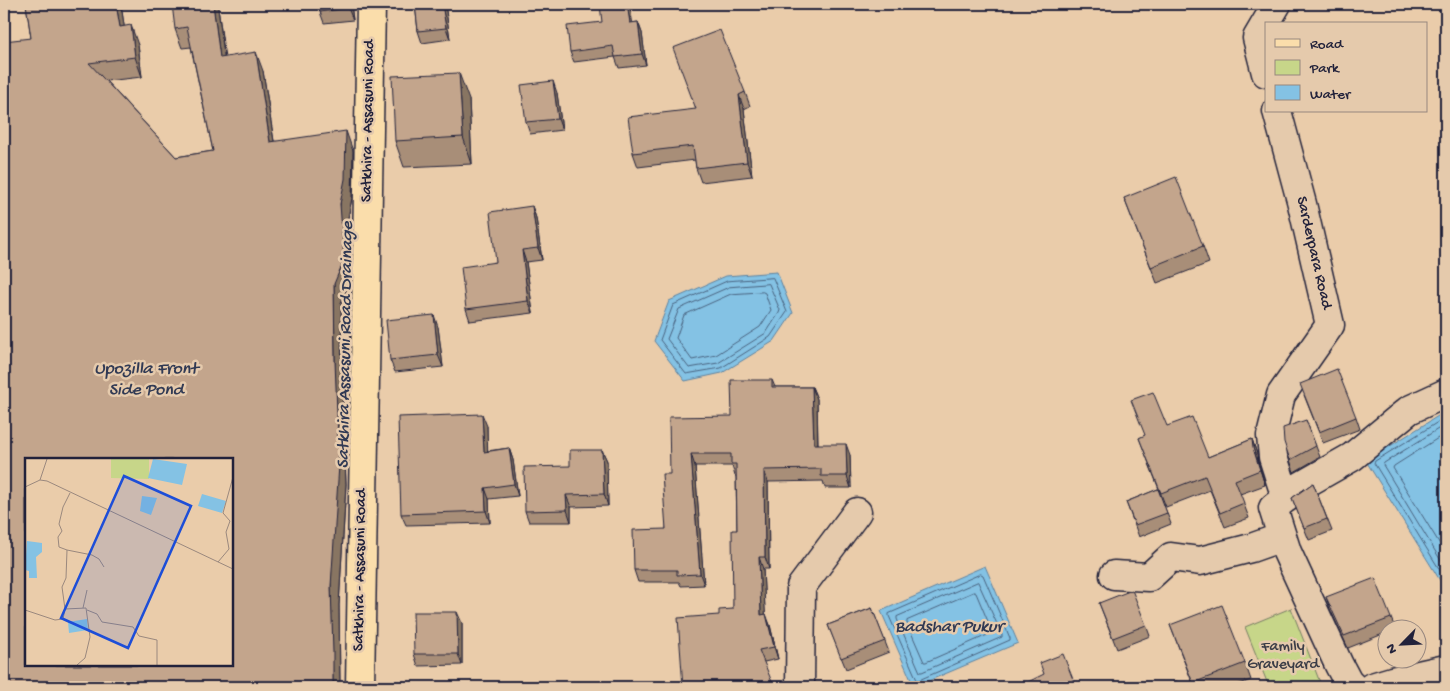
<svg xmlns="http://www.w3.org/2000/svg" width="1450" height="691" font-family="'Gochi Hand',sans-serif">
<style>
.green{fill:#c7d689;stroke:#747c62}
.water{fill:#84c2e4;stroke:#5d82a0}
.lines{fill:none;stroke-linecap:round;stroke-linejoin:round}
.shore{stroke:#49627f;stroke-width:1}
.secondary-casing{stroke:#22223b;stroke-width:31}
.primary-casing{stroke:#22223b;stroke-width:31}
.secondary{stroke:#e5caac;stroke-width:28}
.primary{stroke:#faddab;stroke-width:28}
.wall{fill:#a88e78;stroke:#22223b}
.shaded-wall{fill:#887462;stroke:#22223b}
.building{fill:#c3a58c;stroke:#22223b;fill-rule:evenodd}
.labels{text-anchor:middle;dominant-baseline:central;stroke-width:5;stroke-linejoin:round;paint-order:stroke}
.street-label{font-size:16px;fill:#22223b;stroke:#e5caac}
.park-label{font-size:16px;fill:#3b3d47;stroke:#e5caac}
.water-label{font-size:18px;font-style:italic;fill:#313a54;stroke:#e5caac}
.inset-road{fill:none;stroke:#9a887e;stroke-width:1}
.view{fill:#1d4ed8;fill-opacity:0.15;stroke:#1d4ed8;stroke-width:2.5}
.inset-edge{fill:none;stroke:#22223b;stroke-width:2.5}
</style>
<rect width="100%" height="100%" fill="#eaccaa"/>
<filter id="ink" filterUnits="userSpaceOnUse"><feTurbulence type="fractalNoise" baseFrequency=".02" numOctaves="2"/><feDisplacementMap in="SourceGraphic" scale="10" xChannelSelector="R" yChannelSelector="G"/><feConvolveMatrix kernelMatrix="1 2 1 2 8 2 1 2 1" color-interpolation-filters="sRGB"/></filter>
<g filter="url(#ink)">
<path class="green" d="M1291,608l30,77 -5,2h-47l-24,-60z"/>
<path class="water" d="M777,272l16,41 -19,28 -52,32 -37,8 -31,-40 15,-40 57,-25z
M1446,411v179l-80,-129z
M985,566l33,77 -104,44 -33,-76z"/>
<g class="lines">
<path class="shore" d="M773,278l14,34 -17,25 -49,31 -35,6 -26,-34 13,-35 54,-24z
M769,284l11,26 -1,3 -13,20 -48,30 -29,5 -22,-29 12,-30 50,-22z
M763,292l2,1 6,17 -11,17 -44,28 -24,5 -16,-22 8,-23 47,-21z
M1446,417l-71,44 -1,2 72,117
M1446,424l-62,39 -1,2 63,104
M1446,433l-52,33 -1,2 53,86
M981,574l2,1 27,63v2l-91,40h-2l-28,-64v-2z
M978,582l24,53v2l-80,35h-2l-23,-53v-2z
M974,592l2,1 16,38v2l-66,29h-2l-17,-39v-2z"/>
<defs>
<path id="secondary" d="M1266,73l-9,-35 20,-34
M1277,111l25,93 28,121 -49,70 -10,41 2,21 13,41
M1114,575l35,2 22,-20 29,4 51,-13 31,-11
M800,687l1,-100 56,-75
M1353,687l-5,-5 -9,-17 -52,-113 -14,-44 28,-22 51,-29 57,-47 37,-17
M1372,687l20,-6 54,-12"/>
<path id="primary" d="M360,687l11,-683"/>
</defs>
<use href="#secondary" class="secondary-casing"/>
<use href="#primary" class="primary-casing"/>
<use href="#secondary" class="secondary"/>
<use href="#primary" class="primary"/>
</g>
<path class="wall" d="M26,4h95l3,22 14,19 4,32 -36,4 70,76 37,-6 -22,-104 -9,1 -7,-19 43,-21 7,50 38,13 11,70 79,10 -1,47 -5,25 4,56 -10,24 1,77 4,104 -7,121 1,82h-336l2,-592 25,-57z
M351,4l2,16 -29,3 -4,-11z
M415,4h30l5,35 -28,4 -4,-12z
M631,12l1,11 6,-1 4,11 4,32 -27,3 -4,-11 -41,5 -4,-10 32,-30z
M745,92l5,14 -6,3 8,67 -51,6 -5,-14 -1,-8 -57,7 -5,-14 63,-44z
M557,93l5,37 -32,4 -4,-12z
M469,100l3,64 -68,3 -9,-26z
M1124,198l79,48 6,17 -52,20z
M532,206l4,12 6,42 -16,2 7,51 -63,8 -4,-12z
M438,327l5,40 -48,5 -5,-12z
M772,380l3,7h37l5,12 1,45 32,11 1,33h-26l-2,-7 -55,1 1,87h-6l2,45 5,11 8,34 -14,3 -45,-47 14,-6 4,-79 -1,-54h-1l-3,-10h-37l9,119 -23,1 -2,-4h-41l-4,-12 32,-41 4,-55 62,-58z
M1304,395l52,22 4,12 -37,14z
M1306,420l14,37 -26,15 -4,-12z
M487,426v25l22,-3 4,12 5,36 -29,3 1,24 -84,2 -5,-11z
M1167,426l41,31 44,-18 5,15 1,8 7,23 -25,9 9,24 -24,9 -15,-37 -44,17 -27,-69z
M602,450l5,11 1,45 -37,1v15h-42l-4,-11 45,-45z
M1313,483l19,48 -23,9 -17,-42z
M1158,489l13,35 -32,13 -13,-35z
M1326,597l65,21 4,10h-7v4l-40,16 -18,-39z
M1099,603l47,22 4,11 -33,13z
M872,608l17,44 -43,17 -18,-44z
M462,623v42l-44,1 -4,-12z
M1170,625l75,38 6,17 -20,7h-37z"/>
<path class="shaded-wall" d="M116,4h5l6,42 -7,-19z
M213,4h4l1,4 9,70 -7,-20z
M348,4h3l2,16 -5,-12z
M442,4h3l5,35 -4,-11z
M627,4l4,8 3,22 -4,-11z
M638,22l4,11 4,32 -4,-11z
M131,25l7,20 4,32 -7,-20z
M256,52l7,19 14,90 -7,-19z
M459,73l10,27 3,64 -9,-27z
M553,81l4,12 5,37 -4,-11z
M739,95l5,14 8,67 -5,-14z
M346,131l7,20 -1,47 -5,25 4,56 -10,24 1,77 4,104 -7,121 1,82h-7l-2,-101 4,-225 -1,-77z
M532,206l4,12 6,42 -4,-12z
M522,250l4,12 7,51 -5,-12z
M434,315l4,12 5,40 -5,-12z
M812,387l5,12 1,56 -4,-11z
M482,414l5,12 1,37 -4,-11z
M1252,439l5,15 1,8 7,23 -12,-37z
M846,444l4,11 1,33 -4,-12z
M509,448l4,12 5,36 -4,-12z
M602,450l5,11 1,45 -4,-12z
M691,454l4,12 9,119 -4,-11z
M764,470l4,12 1,87 -4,-12z
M485,488l4,11 1,24 -4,-12z
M566,495l5,12v15l-4,-12z
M759,557l4,12 3,57 -5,-11z
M457,612l5,11v42l-4,-11z
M766,614l4,11 8,34 -4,-12z"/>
<path class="building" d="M26,4h90l4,23 11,-2 4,32 -46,6 87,94 37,-6 -26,-124 -12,2 -3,-25h41l7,54 36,-6 14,90 76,-11 -1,48 -5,25 4,56 -10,24 1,77 4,104 -8,121 2,66v35h-329v-593l2,1 -2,-15v-39l27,-3zM26,460h205v205h-205z
M319,4h29v4l-28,4z
M415,4h27l4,24 -28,3z
M610,4h17l3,19 8,-1 4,32 -27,3 -2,-11 -43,6 -3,-26 35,-4 -2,-17z
M720,30l25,62 -6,3 8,67 -51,6 -3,-22 -60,7 -5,-36 68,-8 -23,-61z
M459,73l4,64 -68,4 -3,-65z
M553,81l5,38 -32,3 -5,-37z
M1176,177l27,69 -52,21 -27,-69z
M532,206l6,42 -16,2 6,51 -62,8 -5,-42 35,-5 -6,-50z
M434,315l4,40 -48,5 -4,-40z
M1337,369l19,48 -37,15 -19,-48z
M731,380h41v7h40l2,57h32l1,32h-26v-7l-57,1 1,87h-6l2,58 5,-1 8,33 -15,3 15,37h-91l-5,-69 41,-3v-5l14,-1 -1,-79h5l-1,-66h-5v-10h-40l9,120 -23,1v-5h-43l-1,-40 33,-1 -4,-55h8l-1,-57 63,-1z
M1153,392l14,34 25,-9 16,40 44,-18 1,9 7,22 -25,10 9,23 -24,10 -15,-37 -44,17 -22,-55 6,-3 -14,-35z
M482,414l2,38 25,-4 5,36 -29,4 1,23 -85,3 -3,-97z
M1306,420l10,26 -26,14 -6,-18 -1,-14z
M570,450h32l2,44 -38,1 1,15 -42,1 -1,-44 46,-1z
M1313,483l14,36 -23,9 -12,-30z
M1158,489l9,24 -32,12 -9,-23z
M1375,578l16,40 -47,18 -18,-39z
M1132,590l14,35 -33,13 -14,-35z
M1222,605l23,58 -52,20 -23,-58z
M872,608l13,33 -44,17 -13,-33z
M413,612h44l1,42h-44z
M1063,654l13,33h-58l26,-13 -4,-11z
M1177,681l2,6h-18z
M1441,683l1,4h-21z"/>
</g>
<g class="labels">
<g class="street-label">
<text transform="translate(369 121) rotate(-89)">Satkhira - Assasuni Road</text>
<text transform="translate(1313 253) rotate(77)">Sarderpara Road</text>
<text transform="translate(361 570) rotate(-89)">Satkhira - Assasuni Road</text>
</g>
<g class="park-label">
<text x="1283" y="647">Family<tspan x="1283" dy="18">Graveyard</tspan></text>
</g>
<g class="water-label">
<text transform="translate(346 345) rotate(-89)">Satkhira Assasuni Road Drainage</text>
<text x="146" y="369">Upozilla Front<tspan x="146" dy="21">Side Pond</tspan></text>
<text x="949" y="627">Badshar Pukur</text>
</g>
</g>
<g transform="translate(25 458)">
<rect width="208" height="208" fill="#eaccaa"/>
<path d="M86,1h38v20l-38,-1z" fill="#c7d689"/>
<path d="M128,1l34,5 -5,21 -34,-7zM177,36l24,7 -4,12 -24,-7zM117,38l15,2 -6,17 -11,-4zM2,83l15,2v9l-6,5 1,21h-8v-7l-4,-1zM62,161l1,11 -19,3 -1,-11z" fill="#84c2e4"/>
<path class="inset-road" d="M15,22l7,-21M0,29l15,-7 7,1 186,88M42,92l25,5 7,4 5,8M193,104l11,-13 -3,-17 4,-11 -7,-8 10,-36M58,150l4,-18M40,151l-3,-22 4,-9 1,-28 -8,-3 -1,-10 4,-6 -3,-7 4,-17 7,-14M0,152l30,10 8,-1 2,-10 21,-1 4,29 -5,21 -8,7M62,152l10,4 5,8 31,5 6,9 18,4v25"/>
<path class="view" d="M99,18l67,30 -63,142 -67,-30z"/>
<rect width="208" height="208" class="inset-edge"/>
</g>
<rect width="1450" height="691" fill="none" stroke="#e5caac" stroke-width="20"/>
<rect x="10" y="10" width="1430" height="671" fill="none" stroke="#22223b" stroke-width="2" filter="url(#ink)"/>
<rect x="1265" y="22" width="162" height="90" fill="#e5caac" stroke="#97877f"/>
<rect x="1275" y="39" width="25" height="8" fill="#faddab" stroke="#97877f"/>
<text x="1310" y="48" font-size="15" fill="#22223b">Road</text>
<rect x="1275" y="60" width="25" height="15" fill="#c7d689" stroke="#97877f"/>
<text x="1310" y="72" font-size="15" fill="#22223b">Park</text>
<rect x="1275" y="85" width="25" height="15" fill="#84c2e4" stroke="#97877f"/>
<text x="1310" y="98" font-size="15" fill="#22223b">Water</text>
<g transform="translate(1402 644) rotate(246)"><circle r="24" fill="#e5caac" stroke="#97877f"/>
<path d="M0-4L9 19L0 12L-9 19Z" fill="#22223b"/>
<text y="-8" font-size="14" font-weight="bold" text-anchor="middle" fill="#22223b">N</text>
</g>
</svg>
